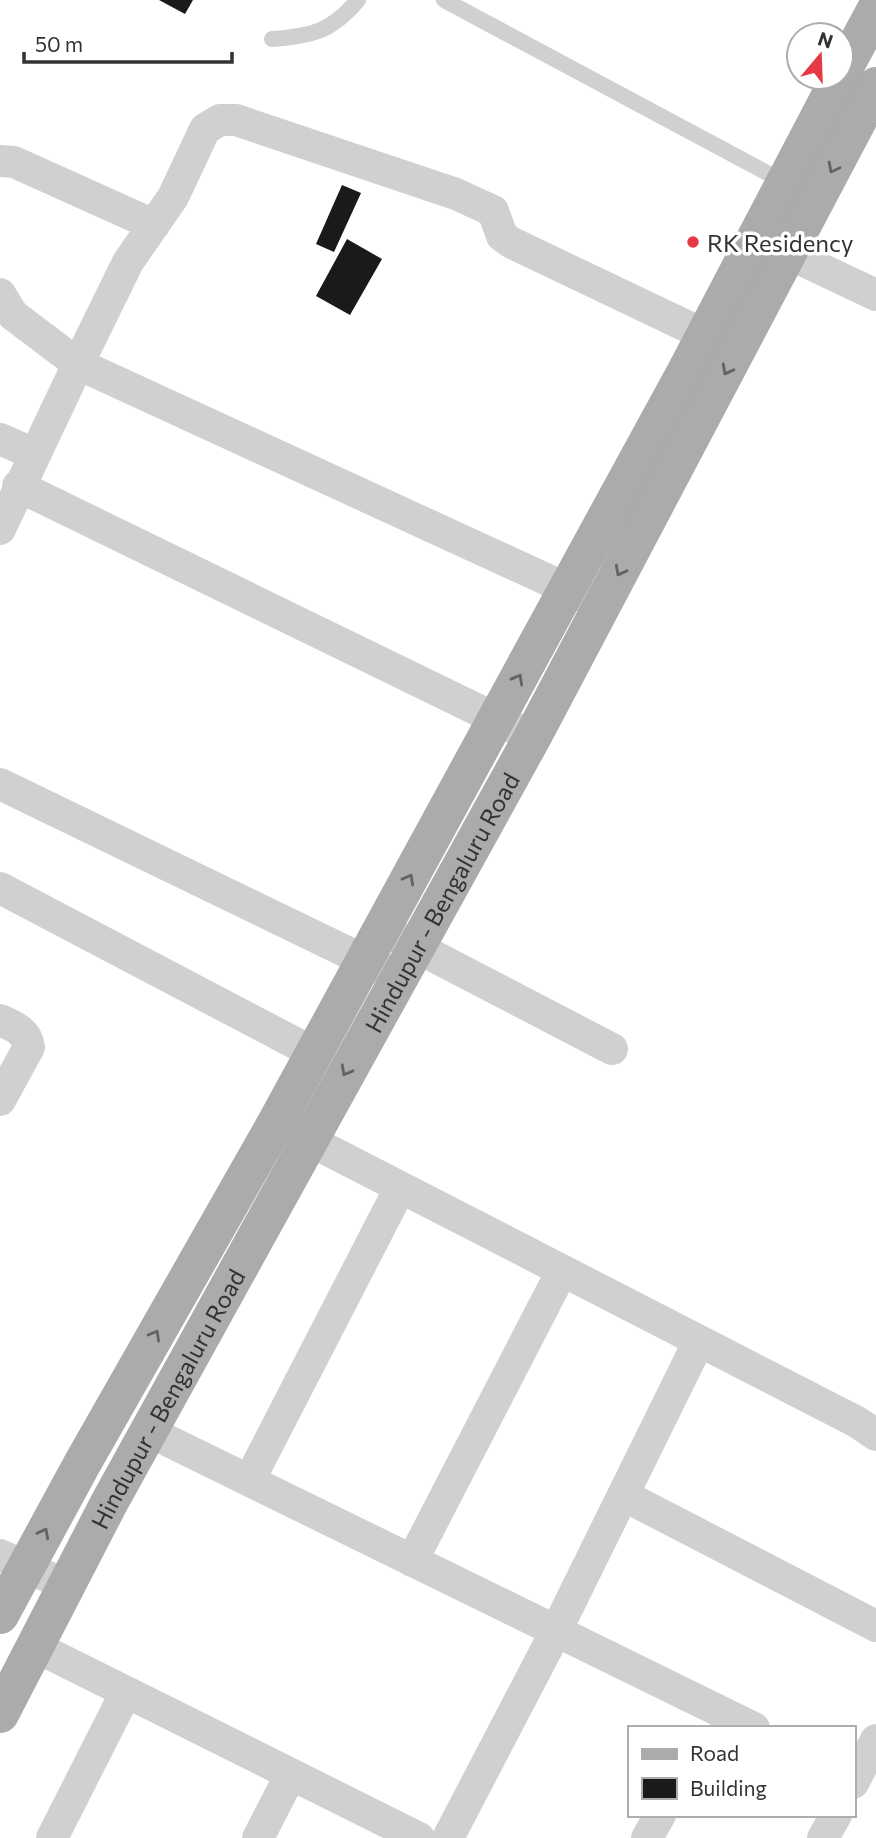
<svg xmlns="http://www.w3.org/2000/svg" width="876" height="1838" font-family="Commissioner,sans-serif">
<style>
.building{fill:#1a1a1a}
.lines{fill:none;stroke-linecap:round;stroke-linejoin:round}
.lane{stroke:#d0d0d0;stroke-width:16}
.street{stroke:#d0d0d0;stroke-width:32}
.primary{stroke:#ababab;stroke-width:38}
.oneway{stroke:#636363}
.poi-dot{fill:#e63946;stroke:#fff;stroke-width:2.5}
.labels{text-anchor:middle;dominant-baseline:central;stroke-width:7;stroke-linejoin:round;paint-order:stroke}
.poi-label{font-size:24px;fill:#333;stroke:#fff;text-anchor:start}
.street-label{font-size:24px;fill:#333;stroke:#fff}
</style>
<rect width="100%" height="100%" fill="#fff"/>
<path class="building" d="M159,0h34l-8,14z
M342,185l19,8 -27,59 -18,-8z
M347,239l35,20 -32,56 -34,-19z"/>
<g class="lines">
<path class="lane" d="M444,0l340,182
M272,39c40,-3 59,-7 86,-39"/>
<path class="street" d="M0,161l14,1 140,63
M766,243l110,52
M0,294l13,21 65,49 -78,165
M0,439l34,15
M18,486l499,243
M587,598l-509,-234 50,-102 45,-65 32,-68 15,-9h16l220,74 37,17 9,25 10,7 193,92
M0,784l386,187
M0,888l314,165
M395,936l217,113
M0,1020c13,6 27,11 29,27l-29,53
M289,1130l568,292 19,13
M148,1431l606,297
M250,1479l150,-291
M623,1495l253,131
M0,1555l66,30
M412,1561l150,-290
M34,1646l385,192
M853,1783l23,-43
M52,1838l74,-146
M258,1838l33,-64
M448,1838l108,-207 143,-290
M647,1838l13,-23
M823,1838l13,-23"/>
<g class="primary">
<path d="M841,74l35,-65"/>
<path d="M0,1615l82,-151 194,-341 291,-534 118,-216 155,-296"/>
<path id="s1" d="M0,1714l109,-211 424,-767 343,-650"/>
</g>
</g>
<defs><path id="oneway-chevron" d="M-2-3.5L2.5 0L-2 3.5" fill="none" stroke-width="1.6" stroke-linecap="round" stroke-linejoin="round" transform="scale(1.75)"/></defs>
<g class="oneway">
<use href="#oneway-chevron" transform="translate(833 168) rotate(117)"/>
<use href="#oneway-chevron" transform="translate(727 370) rotate(118)"/>
<use href="#oneway-chevron" transform="translate(620 571) rotate(118)"/>
<use href="#oneway-chevron" transform="translate(518 679) rotate(-61)"/>
<use href="#oneway-chevron" transform="translate(409 879) rotate(-61)"/>
<use href="#oneway-chevron" transform="translate(346 1071) rotate(119)"/>
<use href="#oneway-chevron" transform="translate(155 1335) rotate(-60)"/>
<use href="#oneway-chevron" transform="translate(44 1533) rotate(-62)"/>
</g>
<circle class="poi-dot" cx="693" cy="242" r="7"/>
<g class="labels">
<g class="poi-label">
<text x="707" y="242">RK Residency</text>
</g>
<g class="street-label">
<text stroke="none"><textPath href="#s1" startOffset="924">Hindupur - Bengaluru Road</textPath></text>
<text stroke="none"><textPath href="#s1" startOffset="357">Hindupur - Bengaluru Road</textPath></text>
</g>
</g>
<rect x="628" y="1726" width="228" height="91" fill="#ffffff" stroke="#adadad" stroke-width="2"/>
<rect x="642" y="1749" width="35" height="10" fill="#ababab" stroke="#adadad" stroke-width="2"/>
<text x="690" y="1761" font-size="21" fill="#333333">Road</text>
<rect x="642" y="1778" width="35" height="21" fill="#1a1a1a" stroke="#adadad" stroke-width="2"/>
<text x="690" y="1796" font-size="21" fill="#333333">Building</text>
<g transform="translate(820 56) rotate(19)"><circle r="33" fill="#ffffff" stroke="#adadad" stroke-width="2"/>
<path d="M0-5L12 26L0 18L-12 26Z" fill="#e63946"/>
<text y="-10" font-size="19" font-weight="bold" text-anchor="middle" fill="#333333">N</text>
</g>
<path d="M24 52v10h208v-10" fill="none" stroke="#333333" stroke-width="3.5"/>
<text x="35" y="52" font-size="21" fill="#333333" stroke="#ffffff" stroke-width="5" paint-order="stroke">50 m</text>
</svg>
